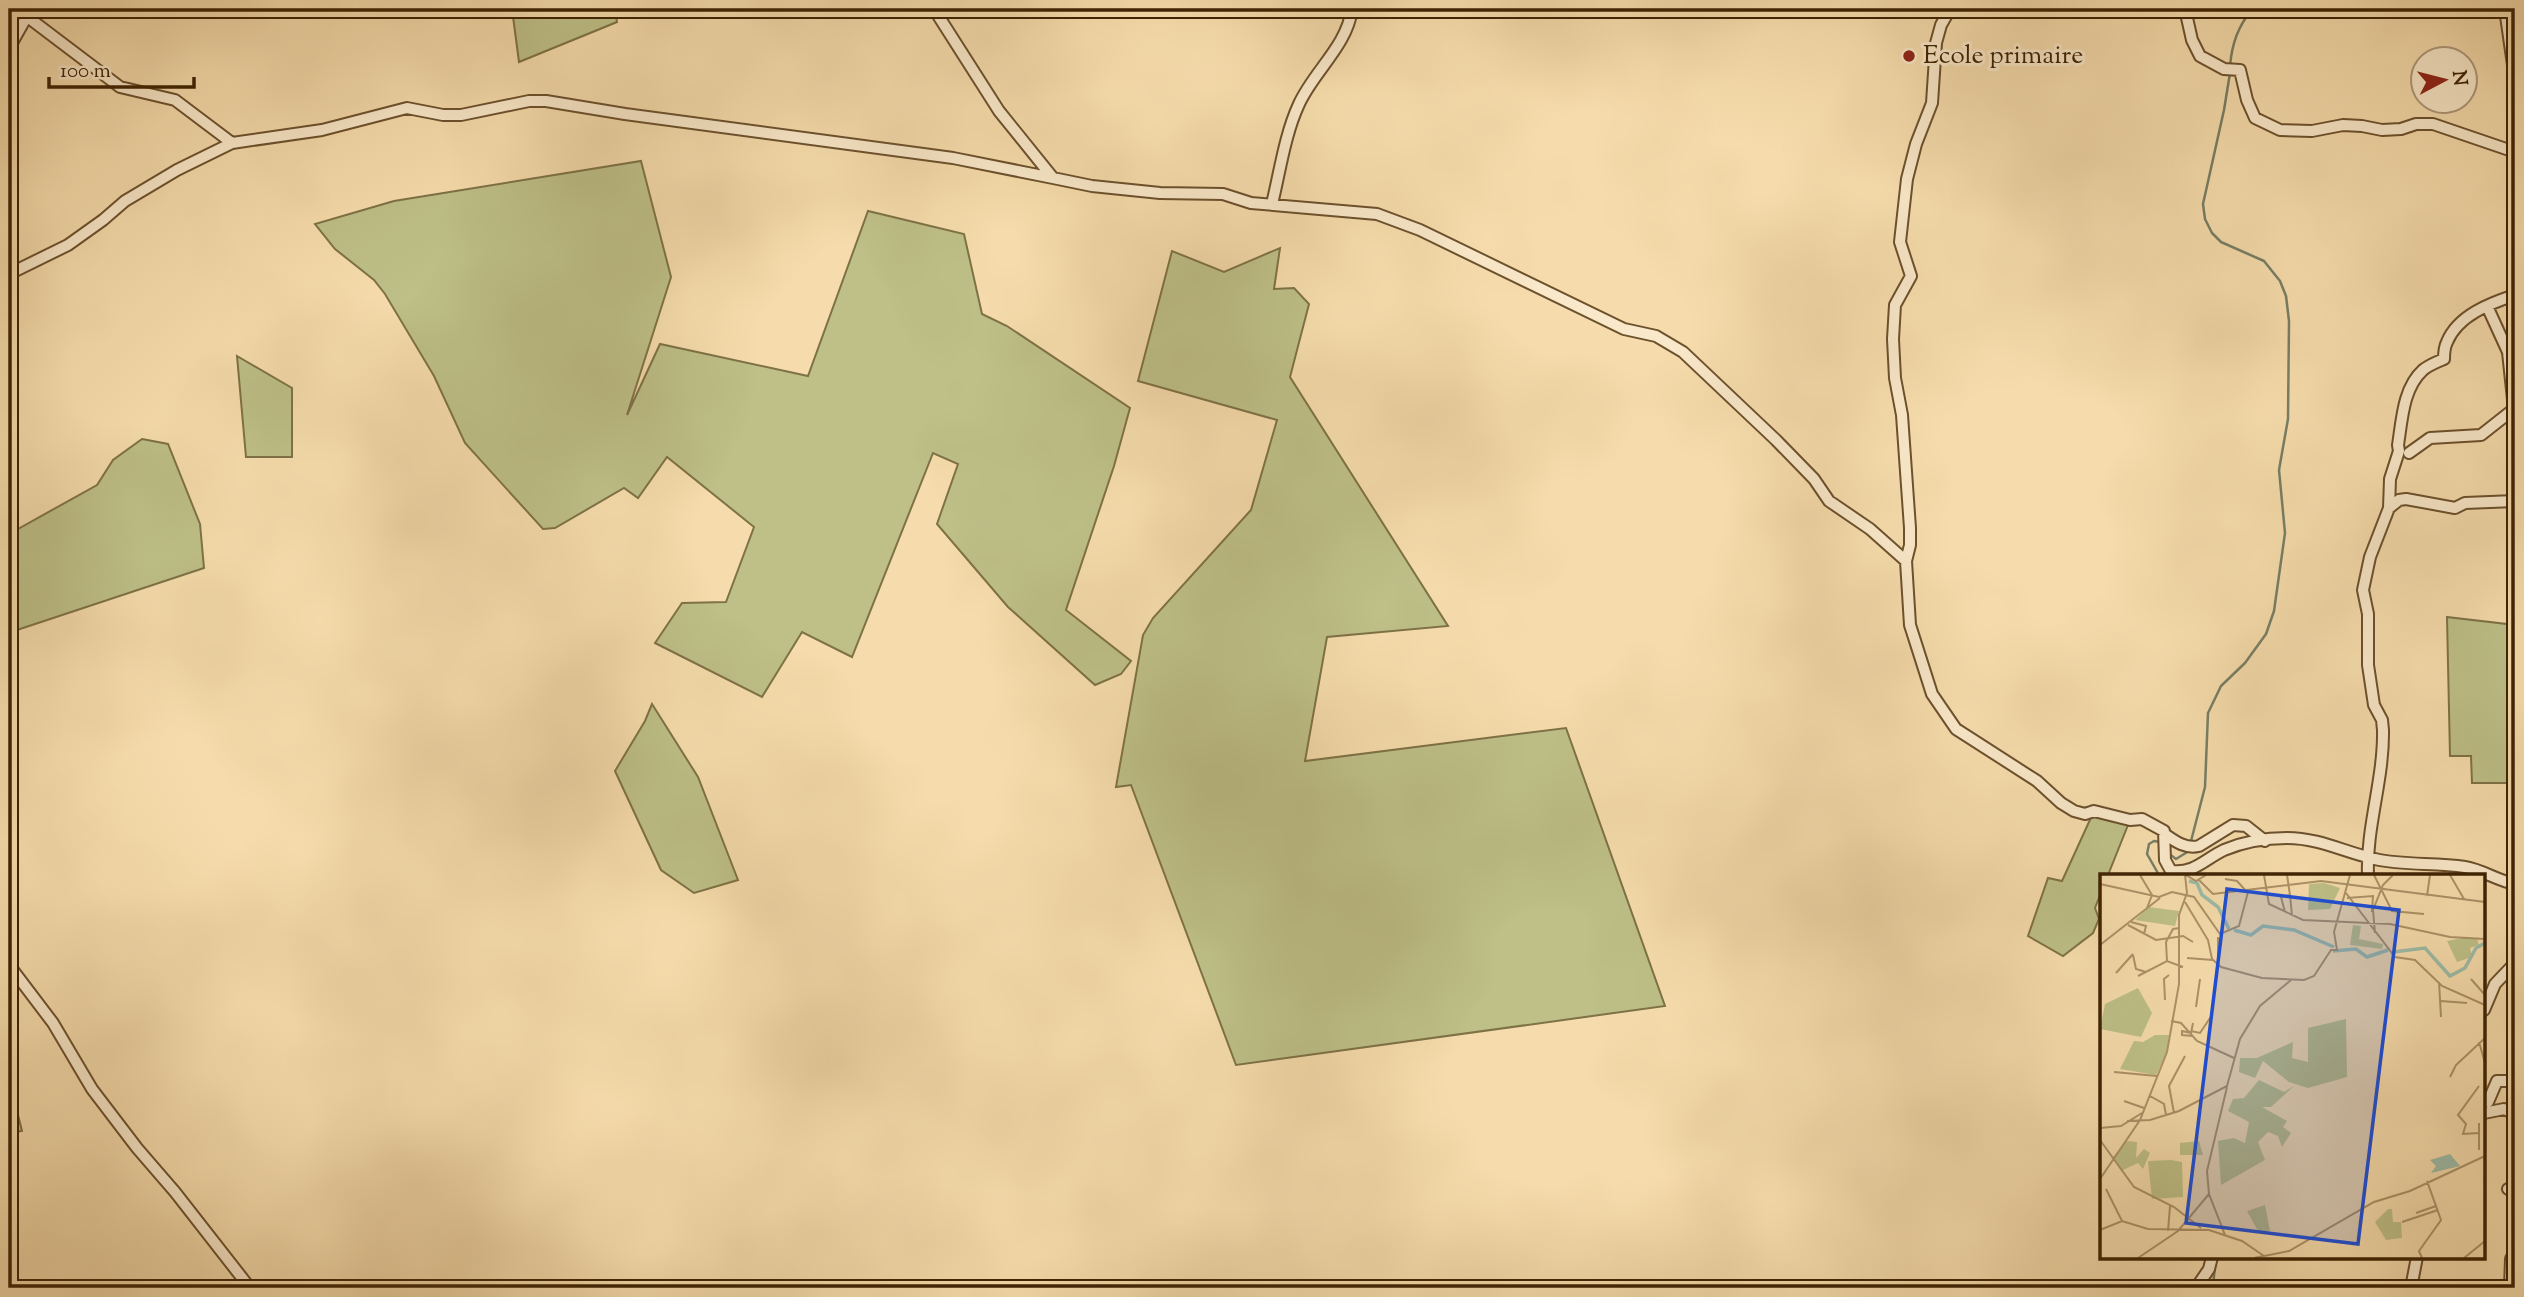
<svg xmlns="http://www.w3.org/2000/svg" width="2524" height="1297" font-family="'Sorts Mill Goudy',serif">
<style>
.green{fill:#bec088;stroke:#7e7246;stroke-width:2}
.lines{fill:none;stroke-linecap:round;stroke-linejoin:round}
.stream{stroke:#777f66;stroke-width:2.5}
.minor-casing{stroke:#6c512d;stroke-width:14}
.minor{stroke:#f9e8c9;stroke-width:10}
.poi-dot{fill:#8f2418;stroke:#f9e8c9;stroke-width:2.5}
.labels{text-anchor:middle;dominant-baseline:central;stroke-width:6;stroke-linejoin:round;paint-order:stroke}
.poi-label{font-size:26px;fill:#3e2303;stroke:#f9e8c9;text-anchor:start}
.inset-river{fill:none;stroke:#9dbca8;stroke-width:3.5}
.inset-road{fill:none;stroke:#ac9268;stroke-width:2}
.view{fill:#1d4ed8;fill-opacity:0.15;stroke:#1d4ed8;stroke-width:3.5}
.inset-edge{fill:none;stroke:#3e2303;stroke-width:3.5}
</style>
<rect width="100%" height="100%" fill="#f6dcac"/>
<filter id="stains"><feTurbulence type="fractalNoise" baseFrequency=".00286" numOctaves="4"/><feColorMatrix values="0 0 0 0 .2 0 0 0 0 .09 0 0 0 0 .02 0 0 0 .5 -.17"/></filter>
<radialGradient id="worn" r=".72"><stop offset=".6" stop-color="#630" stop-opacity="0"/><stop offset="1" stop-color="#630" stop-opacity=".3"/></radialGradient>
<path class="green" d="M512,9h103l2,13 -98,40z
M641,161l30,116 -44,138 33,-71 148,32 60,-165 96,23 18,80 25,12 123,82 -16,58 -48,144 65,51 -10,13 -26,11 -87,-78 -71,-83 21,-60 -25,-11 -81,204 -50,-25 -40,65 -107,-54 27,-40 44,-1 28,-75 -87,-70 -29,41 -14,-10 -69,40 -12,1 -78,-86 -31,-67 -49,-82 -11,-14 -39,-31 -20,-25 79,-23z
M1280,248l-6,41 20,-1 15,16 -19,73 158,249 -121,11 -22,124 261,-33 99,278 -429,59 -105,-280 -15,2 27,-152 10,-17 98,-108 26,-90 -139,-39 34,-130 52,21z
M237,356l55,32v69h-46z
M142,439l26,5 32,80 4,44 -193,64 -2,-4v-94l88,-49 16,-25z
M2447,617l68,8v158h-43l-1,-27h-21z
M652,704l46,73 40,103 -44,13 -33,-23 -46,-99 30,-50z
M2094,811l36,9 -22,55h-6v15l-7,18 4,11 -6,14 -30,23 -35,-20 20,-58 14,3z
M9,1079l13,52 -13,2z"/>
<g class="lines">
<path class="stream" d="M2230,66c2,-23 8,-39 22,-57
M2190,845l15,-58 3,-74 13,-27 24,-23 21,-29 8,-23 11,-78 -6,-63 9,-51 1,-98 -3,-25 -6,-15 -16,-20 -43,-19 -9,-9 -7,-14 -2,-15 21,-94 6,-37
M2168,853l8,6 13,-8
M2159,875l-12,-21 2,-10 5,-3 6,1
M2213,1288l2,-24"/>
<defs>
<path id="minor" d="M17,9l103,78 55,13 57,43
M934,9l65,102 54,67 39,8 68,7 63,1 28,9 126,11 43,16 204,99 32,7 27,16 93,88 38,39 15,22 41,28 36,32
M1950,9l-9,16 -5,18 -4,60 -16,41 -9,35 -7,63 11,34 -16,29 -2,34 2,39 7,37 8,113v17l-4,16 4,64 22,69 24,35 81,52 24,22 13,8 11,3 9,-3 36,9 12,-1 22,12 1,29 6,11c23,3 34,-12 53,-21 19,-8 42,-12 63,-12 32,0 57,14 88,21 30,7 60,3 90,8 18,3 33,14 50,17
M2185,9l7,31 8,16 24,13 16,1 7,30 8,18 25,12 32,1 31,-6 19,1 20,4 19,-1 15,-5h17l82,28
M2505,9l10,70
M9,48l22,-39
M1272,204c8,-33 13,-70 27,-100 15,-33 48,-58 53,-95
M9,274l59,-29 35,-25 22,-19 52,-31 55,-27 90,-13 85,-22 36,7h18l68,-14h17l79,13 328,44 100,20
M2487,306l21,46 6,57
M2409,453l21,-15 51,-3 33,-26 1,3
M2389,508l10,-8 7,-1 49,9 10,-5 50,-2
M2166,835c10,7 20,14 33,11l34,-21 13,1 19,15
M2368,875c-2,-48 16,-96 15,-145l-1,-10 -8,-15 -6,-40v-51l-5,-24 7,-33 19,-49 1,-29 9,-28 -1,-6c4,-25 5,-57 25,-75 6,-5 14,-8 21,-11 0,-5 1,-13 3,-17 11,-27 44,-39 68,-47
M9,965l44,58 39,66 45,59 38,44 75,96
M2484,1010l11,-26 20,-21
M2488,1102l9,-21h18
M2484,1113l20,-4 11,5
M2508,1189l7,-2
M2196,1288l13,-19 3,-12
M2411,1288l6,-31
M2510,1288l1,-29 4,-8"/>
</defs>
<use href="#minor" class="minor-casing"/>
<use href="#minor" class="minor"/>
</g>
<circle class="poi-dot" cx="1909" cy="56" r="7"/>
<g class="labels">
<g class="poi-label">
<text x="1923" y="56">Ecole primaire</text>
</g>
</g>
<g transform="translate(2100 874)">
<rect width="385" height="385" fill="#f6dcac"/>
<path d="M224,9l16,5 -10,21 -22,1 1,-26zM49,33l30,4 -4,15 -40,-6zM253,51l8,1 -2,13 24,5 -1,5 -32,-4zM368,63l9,2 2,6 -9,3 2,9 -15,5 -10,-21zM38,114l14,25 -11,24 -41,-8 5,-25zM246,145l1,58 -39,11 -19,-6 -26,-21 -8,17 -16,-6 1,-14h17l36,-16 -1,16 16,4v-34zM55,161h14l-2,17 -11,23 -36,-6 14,-28 9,1zM159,206l25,12 10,-6 -23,21h-9l25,14 -4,6 8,6 -9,14 -4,-11 -10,-4 -10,10 7,18 -44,25 -3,-44 16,-3 11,5 4,-21 -21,-11 5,-12 11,-1zM27,267l10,1 -1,16 8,-9 6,4 -7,16 -5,-6 -17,8 -8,-14zM99,267l4,14h-23v-12zM71,286l11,2 1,35 -31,2 -4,-38zM165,331l5,26h-12l-11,-20zM288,335h4l1,13h8l1,16 -16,2 -11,-18z" fill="#bec088"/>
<path d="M350,280l10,12 -29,7 5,-7 -6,-6z" fill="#9dbca8"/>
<path class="inset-river" d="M89,7l8,2 5,12 16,12 11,22M134,56l17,5 12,-9 31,4 40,17M233,77l23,-2 11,8 21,-7M293,78l32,-4 25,28 15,-8 11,-20 9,-5"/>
<path class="inset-road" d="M40,1l12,20 -5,13M86,1l10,6 10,-6M164,1l5,29 34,16 87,4 60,13 35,2M274,1l18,36 32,3M350,1l14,24M125,5l12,2 10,11M99,6l14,14 108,-13 164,21M0,10l59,13 13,-5 22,5 26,37 19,-8 9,-34M246,19l49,64 20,3 27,26 43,19M190,21l2,21M327,22l3,-21M247,24l26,-2 -1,16M85,28l23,38 4,19 9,8 41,11 42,2 10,-4 17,-26h6l-3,-18 16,-57M185,38l-4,-15 9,-2 -3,-20M31,48l15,4 -2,8M28,51l28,15 27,-4 10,6M275,59l-2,-23 10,-25 10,-10M118,63v27M0,71l60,-47M33,81l3,14 10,3M87,84l26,2M67,87l-1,-19 7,-13 7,-1M16,99l17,-19M38,102l29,-15 16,6M371,105l14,16M339,108l2,35M65,126l-1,-21 5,-4M341,127l26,2M96,133l4,-28M71,147l10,2 16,18 37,17M93,149l-2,10 -9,-2v4l11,1M91,157l9,2 10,-15M379,168l6,21M14,198l43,4M350,203l6,-12 29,-27M50,222l14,8 2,11M24,227l20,7M74,239l-5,-27 16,-30M27,247l23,-1 29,-9 48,-25 13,-47 20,-33 31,-26M379,249v27M0,254l21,-2 21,-13M379,259l-16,1 3,-10 -8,-9 21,-29M0,266l34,47 40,20 27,21M0,305l40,-59 27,-68 12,-68v-69l8,-22 -2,-18M6,315l16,32M316,339l20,-7M302,348l36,-12M0,356l22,-9 26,8 61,1 33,11 22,15M68,357l2,-25M125,361l-16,-41 -2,-23 20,-84M38,384l40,-27 31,-37M154,384l35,-7 85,-49 36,-11 75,-35M322,384l-3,-7 22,-31 -14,-39M364,384l21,-17"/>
<path class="view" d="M127,15l172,21 -41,334 -172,-21z"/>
<rect width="385" height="385" class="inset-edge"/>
</g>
<rect width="2524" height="1297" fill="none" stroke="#f6dcac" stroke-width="35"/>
<rect x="10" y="10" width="2503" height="1276" fill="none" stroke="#3e2303" stroke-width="3.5"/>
<rect x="18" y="18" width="2489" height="1262" fill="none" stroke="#3e2303" stroke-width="2"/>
<g transform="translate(2444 80) rotate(83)"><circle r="33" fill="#f9e8c9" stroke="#ae997a" stroke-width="2"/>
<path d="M0-5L12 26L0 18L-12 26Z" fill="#8f2418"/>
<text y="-10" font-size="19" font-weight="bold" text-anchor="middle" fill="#3e2303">N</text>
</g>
<path d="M49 77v10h145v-10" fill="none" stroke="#3e2303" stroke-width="3.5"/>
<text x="60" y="77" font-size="21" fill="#3e2303" stroke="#f9e8c9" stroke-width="5" paint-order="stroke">100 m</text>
<rect width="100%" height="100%" filter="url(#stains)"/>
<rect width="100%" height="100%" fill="url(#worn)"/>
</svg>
